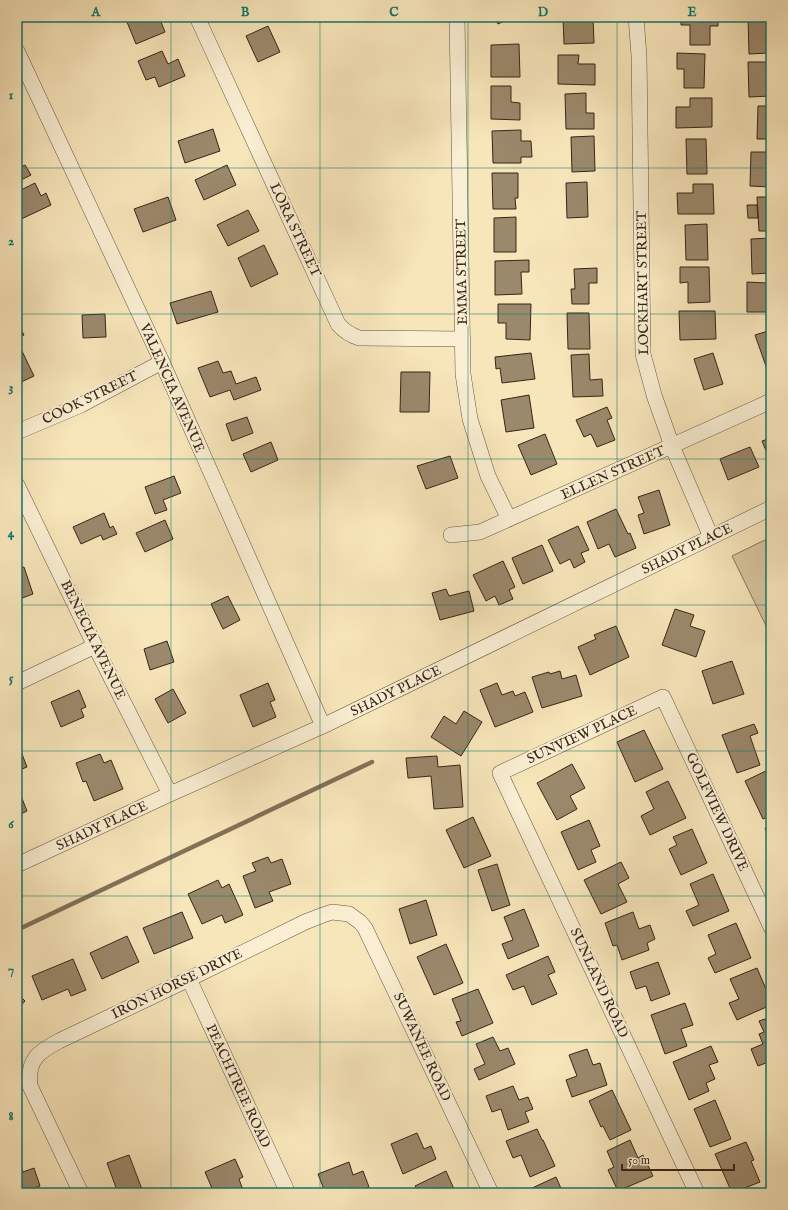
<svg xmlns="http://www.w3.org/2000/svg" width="788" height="1210" font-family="'IM FELL English',serif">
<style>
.green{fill:#d7c59f;stroke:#87745b}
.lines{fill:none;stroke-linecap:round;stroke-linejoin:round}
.stream{stroke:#837158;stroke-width:4.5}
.building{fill:#9b896c;stroke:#372417}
.street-casing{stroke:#675440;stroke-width:16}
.street{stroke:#faefd3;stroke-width:15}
.grid{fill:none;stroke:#0f766e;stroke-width:1;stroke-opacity:0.55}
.labels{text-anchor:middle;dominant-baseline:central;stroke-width:4;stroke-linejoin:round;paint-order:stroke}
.street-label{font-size:14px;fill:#372417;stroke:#faefd3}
.neatline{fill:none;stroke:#0f766e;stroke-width:1.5}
.grid-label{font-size:13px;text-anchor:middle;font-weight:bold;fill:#0f766e}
</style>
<rect width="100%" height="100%" fill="#f8e6bb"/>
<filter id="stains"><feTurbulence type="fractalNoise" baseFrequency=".005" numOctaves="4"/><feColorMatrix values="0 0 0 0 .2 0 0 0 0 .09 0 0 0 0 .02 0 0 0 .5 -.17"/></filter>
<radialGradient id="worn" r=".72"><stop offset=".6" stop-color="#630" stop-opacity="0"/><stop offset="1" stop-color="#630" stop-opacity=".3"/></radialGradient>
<path class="green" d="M771,537v99l-39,-80z"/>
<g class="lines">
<path class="stream" d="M17,930l355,-168"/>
</g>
<path class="building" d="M140,17h19l6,15 -29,12 -9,-22z
M494,17h19l-15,7z
M563,17h30l1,26 -30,1z
M681,17h37v9h-8v19h-20v-20h-9z
M748,18h23v15h-2v20l-20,1z
M268,26l12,26 -22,10 -12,-26z
M519,44l1,33h-29v-32z
M162,51l6,13 10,-5 7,17 -26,11 -4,-10 -9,3 -8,-19z
M677,53l28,1 -1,34h-20v-19h-7z
M558,55h21l-1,9h17v21l-37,-1z
M748,62h21l2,34 -22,1z
M491,86h20v16l9,1v17l-29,-1z
M586,93v20h8v16h-28l-1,-35z
M690,98h22v29l-36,1v-21h14z
M758,106h13v33h-14z
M213,129l7,22 -35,12 -7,-22z
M521,130v11h10l1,16h-11v6h-28l-1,-32z
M594,136l1,35 -23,1 -1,-35z
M686,139h20l1,35h-20z
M751,152h20v35l-21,-1z
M17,159l4,8 4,-2 6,10 -14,7z
M227,165l9,20 -32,15 -9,-20z
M492,173h26v25h-3l1,11h-23z
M587,182l1,35 -21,1 -1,-35z
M35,183l6,13 5,-3 5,12 -34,16v-29z
M693,184h20l1,30h-36l-1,-21h16z
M168,197l8,23 -33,12 -9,-23z
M757,197h14v34h-12z
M747,205h10l1,13h-10z
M248,210l11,21 -31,15 -11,-21z
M516,217v35h-22v-34z
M707,224l1,36h-22l-1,-35z
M771,238v35l-19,1 -1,-35z
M264,245l14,29 -27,13 -13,-29z
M529,260v12h-8l1,22 -27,1v-34z
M680,267h29l1,35 -22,1v-21l-8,1z
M597,268v15h-8v21h-17l-1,-15h4l-1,-20z
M747,282l20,1v8h4v21h-24z
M211,291l7,21 -41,12 -7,-21z
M498,304h33l-1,36 -24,-1v-16h-8z
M679,311h36l1,28 -36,1z
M567,313h22l1,36h-22z
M105,314l1,23 -23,1 -1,-23z
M17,322l7,13 -7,3z
M771,330v37l-4,2 -12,-34z
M21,349l13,27 -17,8v-33z
M531,353l4,26 -33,4 -2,-15 -4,1 -1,-12z
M713,353l10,31 -19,6 -10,-31z
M589,354l1,26 12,-1 1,17 -30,1 -2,-42z
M218,361l5,12 8,-2 5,13 20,-7 5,13 -27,10 -4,-10 -20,7 -12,-29z
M401,372h29l-1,40h-29z
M529,395l5,33 -28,4 -5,-32z
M607,407l5,11 -5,2 8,20 -18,7 -6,-13 -7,3 -8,-17z
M247,417l6,16 -21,8 -6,-17z
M545,434l12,30 -26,11 -13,-30z
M771,438v25l-9,-22z
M271,442l7,18 -27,12 -8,-18z
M750,447l9,20 -31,13 -8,-21z
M450,456l8,22 -32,11 -9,-23z
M174,476l7,17 -18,7 4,10 -12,4 -10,-27z
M659,490l11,35 -26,9 -6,-19 6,-2 -6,-16z
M616,509l12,25 2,-1 6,15 -21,9 -6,-13 -11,5 -11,-27z
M104,513l6,15 3,-2 4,8 -14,6 -2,-5 -20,9 -8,-17z
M165,520l8,19 -28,13 -9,-19z
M578,526l11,24 -8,3 4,9 -11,6 -4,-9 -10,5 -12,-24z
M542,545l11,26 -30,13 -11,-26z
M503,561l12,26 -6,3 4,9 -14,6 -4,-9 -9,5 -13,-26z
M24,567l9,27 -16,6v-31z
M446,589l3,7 20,-5 5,20 -34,9 -8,-27z
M228,596l12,24 -17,9 -12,-25z
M675,609l19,6 -4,11 15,5 -9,26 -34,-12z
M616,626l13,31 -39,18 -12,-28 18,-8 -2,-4z
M167,641l7,21 -24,8 -6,-21z
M732,661l12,33 -31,10 -11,-33z
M560,671l2,8 14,-4 6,21 -40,12 -10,-31 17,-5 1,2z
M268,683l7,17 -5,2 6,15 -23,10 -13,-32z
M497,683l5,12 11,-4 2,5 10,-4 8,20 -38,15 -15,-37z
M173,689l13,24 -18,10 -13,-24z
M79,690l7,17 -5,2 3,8 -23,10 -10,-25z
M464,711l18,11 -21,34 -30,-19 13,-21 12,8z
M754,724l4,9 -8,3 10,29 -23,8 -15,-38z
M644,730l19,39 -28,13 -18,-40z
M17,741l10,26 -10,4z
M100,754l4,9 7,-3 12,29 -29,12 -8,-20 -3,1 -7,-19z
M437,756l1,11 22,-2 3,42 -29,2 -3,-33 -23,2 -2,-20z
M572,764l13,24 -15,8 7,13 -20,11 -20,-37z
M770,769l1,3v43l-8,4 -18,-38z
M668,781l18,37 -36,17 -9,-19 13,-7 -8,-17z
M19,791l8,20 -10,5v-24z
M473,817l18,39 -27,12 -18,-38z
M589,820l11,26 -9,4 5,12 -18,8 -17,-38z
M771,825v16l-6,-13z
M692,829l15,34 -26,12 -12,-26 8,-4 -4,-8z
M268,857l3,6 11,-4 9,25 -22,8 4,9 -18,7 -12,-32 13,-5 -4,-8z
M621,862l8,16 -11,6 9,18 -26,12 -17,-34z
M497,864l13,41 -18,6 -14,-41z
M713,874l16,37 -36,15 -7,-15 13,-6 -9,-21z
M218,880l4,8 7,-4 14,31 -18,8 -3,-8 -20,9 -14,-30z
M426,900l11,35 -27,9 -11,-35z
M524,909l15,37 -31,13 -6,-15 11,-4 -9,-23z
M182,912l11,26 -39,16 -11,-26z
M633,912l6,17 11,-4 5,14 -8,4 2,7 -27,10 -5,-15 -4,1 -8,-23z
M736,923l15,35 -36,15 -7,-15 8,-4 -8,-19z
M127,936l12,26 -37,17 -12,-26z
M446,944l17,39 -29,12 -17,-38z
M548,956l7,16 -7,3 9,19 -25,11 -8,-19 -11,4 -7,-15z
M73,959l13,31 -15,6 -3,-7 -26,11 -10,-24z
M658,962l12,32 -19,7 -5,-15 -10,3 -6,-17z
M757,968l14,33v4l-34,15 -8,-17 10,-4 -9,-20z
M478,989l15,34 -31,13 -6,-14 5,-1 -9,-22z
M17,993l8,8 -8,9z
M685,1003l8,22 -12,4 6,17 -22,8 -14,-39z
M771,1017v44l-13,5 -7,-17 12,-5 -4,-10 5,-2 -5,-11z
M493,1037l7,14 8,-3 7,16 -36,16 -5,-11 11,-5 -9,-20z
M711,1046l7,16 -9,3 6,14 -9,4 3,8 -20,9 -16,-38z
M587,1049l6,16 7,-2 7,22 -35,12 -6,-17 11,-4 -8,-21z
M513,1086l6,14 9,-3 5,12 -8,3 4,10 -21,8 -7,-21 -9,3 -6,-16z
M612,1090l19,40 -21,10 -7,-14 -2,1 -12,-26z
M715,1100l16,39 -21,8 -16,-38z
M537,1129l5,11h1l12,26 -25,11 -9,-22 -8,3 -7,-17z
M417,1133l7,16 7,-3 5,13 -33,15 -12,-30z
M630,1140l8,18 5,-3 10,21 -35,15 -10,-21 6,-3 -7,-16z
M746,1142l8,18 -3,1 9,21 -28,11 -17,-39z
M129,1155l14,37 -25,1 -11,-30z
M17,1156l6,16 11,-4 6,18 -18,7h-5z
M235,1159l8,18 -4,2 5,14h-30l-9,-21z
M349,1162l4,13 10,-4 6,16 -7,3 2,3h-28l-1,-4 -10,3 -7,-18z
M446,1171l8,18 -8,4h-27l-4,-7z
M556,1177l7,16h-31l-2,-4z"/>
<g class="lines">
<defs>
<path id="street" d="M197,17l141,307c6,7 12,11 21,14l104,1
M457,17l6,357 7,45 18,57 21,43
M636,17l3,39 4,298 11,41 18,51 39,91
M17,51l145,311 161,364
M17,432l64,-27 81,-43
M17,485l78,161 75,148
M451,535l29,-3 291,-131
M17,683l78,-37
M17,865l153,-71 153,-68 448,-218
M189,979l99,214
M81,1193l-51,-107c-3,-26 8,-34 29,-45l130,-62 116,-57 18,-7 9,-3 17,2 11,8 5,6 126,265
M697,1193l-197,-420 163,-76 108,230"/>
</defs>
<use href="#street" class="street-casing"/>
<use href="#street" class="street"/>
</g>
<path class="grid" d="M171,17v1176M320,17v1176M468,17v1176M617,17v1176M17,168h754M17,314h754M17,459h754M17,605h754M17,751h754M17,896h754M17,1042h754"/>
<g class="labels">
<g class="street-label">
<text transform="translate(295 230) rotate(65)">LORA STREET</text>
<text transform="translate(462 272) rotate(-91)">EMMA STREET</text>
<text transform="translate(643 283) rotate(-91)">LOCKHART STREET</text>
<text transform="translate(172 388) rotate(66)">VALENCIA AVENUE</text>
<text transform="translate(90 398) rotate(-26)">COOK STREET</text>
<text transform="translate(613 473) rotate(-24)">ELLEN STREET</text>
<text transform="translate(687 549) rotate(-26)">SHADY PLACE</text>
<text transform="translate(93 640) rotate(64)">BENECIA AVENUE</text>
<text transform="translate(396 691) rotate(-26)">SHADY PLACE</text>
<text transform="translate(582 735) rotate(-25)">SUNVIEW PLACE</text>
<text transform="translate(717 812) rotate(65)">GOLFVIEW DRIVE</text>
<text transform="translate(102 826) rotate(-25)">SHADY PLACE</text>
<text transform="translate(599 983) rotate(65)">SUNLAND ROAD</text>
<text transform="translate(177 984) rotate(-26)">IRON HORSE DRIVE</text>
<text transform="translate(422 1047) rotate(65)">SUWANEE ROAD</text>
<text transform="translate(238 1086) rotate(65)">PEACHTREE ROAD</text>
</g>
</g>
<rect width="788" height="1210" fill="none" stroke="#f8e6bb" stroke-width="44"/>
<path d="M622 1164v6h112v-6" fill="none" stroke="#372417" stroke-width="2"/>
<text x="628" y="1164" font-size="12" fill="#372417" stroke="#faefd3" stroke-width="3" paint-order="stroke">50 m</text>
<rect x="22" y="22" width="744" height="1166" class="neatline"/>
<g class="grid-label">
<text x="96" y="16">A</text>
<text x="245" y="16">B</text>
<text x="394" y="16">C</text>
<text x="543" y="16">D</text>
<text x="692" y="16">E</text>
<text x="11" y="99">1</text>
<text x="11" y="245">2</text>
<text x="11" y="391">3</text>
<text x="11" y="537">4</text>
<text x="11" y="682">5</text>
<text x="11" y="828">6</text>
<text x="11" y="974">7</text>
<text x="11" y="1120">8</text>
</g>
<rect width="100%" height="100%" filter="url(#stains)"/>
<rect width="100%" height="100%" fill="url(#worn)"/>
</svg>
